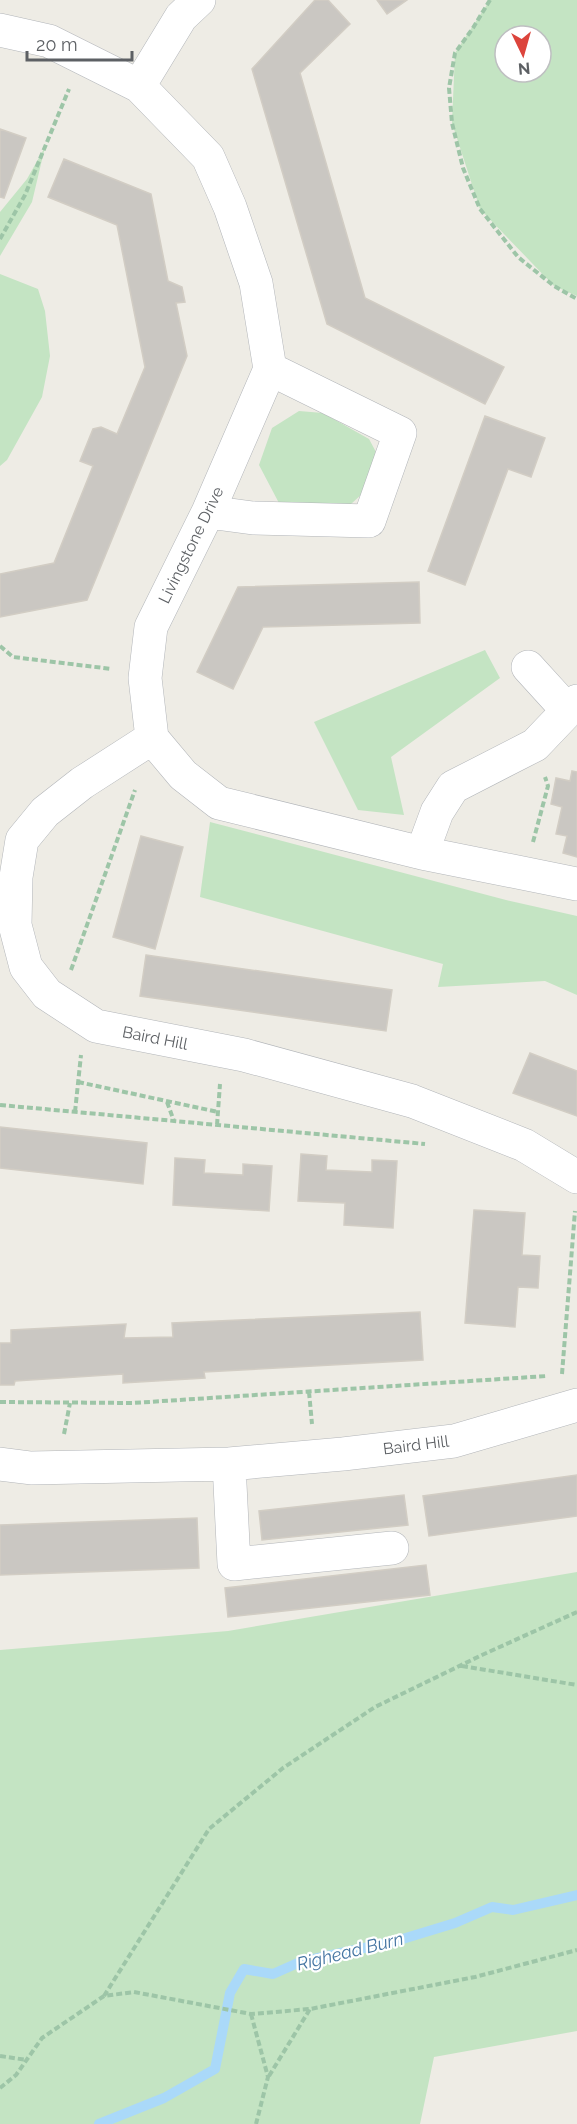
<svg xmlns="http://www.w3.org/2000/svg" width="577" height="2124" font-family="Raleway,sans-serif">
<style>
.green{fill:#c4e4c3;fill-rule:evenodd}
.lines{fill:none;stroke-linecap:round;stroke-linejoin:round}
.stream{stroke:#aad9f9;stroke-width:10}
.building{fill:#cac7c2;stroke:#d2cdc4;stroke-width:1.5}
.minor-casing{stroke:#b2b5b9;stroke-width:34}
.path{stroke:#9dc5a7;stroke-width:4;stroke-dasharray:6 3;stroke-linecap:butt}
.minor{stroke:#fff;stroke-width:33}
.labels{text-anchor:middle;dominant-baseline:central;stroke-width:4.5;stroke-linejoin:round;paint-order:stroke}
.street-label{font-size:16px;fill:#5d6064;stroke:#fff}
.water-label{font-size:18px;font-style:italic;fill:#4575a2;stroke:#fff}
</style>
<rect width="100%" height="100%" fill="#eeece5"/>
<path class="green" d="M490,0h87v296l-23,-10 -74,-77 -28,-86 3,-70zM505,36h36v36h-36z
M45,147l-13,55 -32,54v-44l27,-33z
M0,274l38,15 7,22 5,45 -8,41 -35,63 -7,6z
M299,411l24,2 46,26 7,13 -14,42 -11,10 -71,1 -21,-40 13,-37z
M485,650l15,28 -109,79 13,58 -46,-5 -44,-88z
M210,822l296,78 71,16v79l-32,-14 -107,6 5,-23 -243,-67z
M577,1572v459l-143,26 -14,67h-420v-474l228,-19z"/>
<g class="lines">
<path class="stream" d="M99,2124l65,-26 51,-29 15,-76 14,-24 29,5 27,-12 96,-21 59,-18 37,-16 21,3 64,-15"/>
</g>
<path class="building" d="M315,0h13l22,24 -50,49 65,225 139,69 -19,37 -158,-80 -75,-255z
M377,0h30l-20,14z
M0,129l26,9 -22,60 -4,-1z
M64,159l87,35 17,87 14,6 3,15 -9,1 11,53 -100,244 -87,17v-43l54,-11 39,-97 -13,-5 13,-32 8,-2 16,7 28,-67 -28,-142 -69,-28z
M485,416l60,22 -14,39 -23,-8 -43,116 -37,-14z
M419,582l1,41 -157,4 -30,62 -36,-17 41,-85z
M572,771l5,1v85l-14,-4 4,-17 -11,-2 6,-27 -11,-3 5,-26 14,3z
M141,836l42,11 -28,102 -42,-12z
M146,955l246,35 -6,41 -246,-35z
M530,1053l47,18v45l-64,-23z
M0,1127l147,16 -4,41 -143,-16z
M301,1154l26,2 -1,14 46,2v-12l25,1 -4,67 -49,-3 1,-22 -47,-2z
M175,1158l30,2 -1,13 39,2v-11l29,2 -3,45 -96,-6z
M474,1210l51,3 -3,42 18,1 -2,32 -20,-1 -3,40 -50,-4z
M420,1312l3,48 -219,12 1,6 -82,5v-9l-108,7 -1,4h-14v-42h11v-13l115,-6 -2,14 49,-1 -1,-14z
M577,1475v41l-148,20 -6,-40z
M404,1495l4,30 -146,15 -3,-29z
M197,1518l2,50 -199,7v-50z
M426,1565l4,30 -202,22 -3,-29z"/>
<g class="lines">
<defs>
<path id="minor" d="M0,30l49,11 90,45 69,71 22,50 26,76 14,86 -62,143 -57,115 -6,51 7,60 31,37 36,28 203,50 155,31
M139,86l42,-69 18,-17
M208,512l45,6 116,3 31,-88 -130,-64
M528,667l40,44
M152,738l-70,45 -37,29 -23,28 -6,37 -1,48 11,42 21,27 49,32 148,29 168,46 112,44 53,32
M422,853l15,-41 16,-25 82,-42 42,-44
M0,1464l31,4 198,-4 114,-10 111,-13 123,-36
M229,1464l5,100 158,-16"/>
</defs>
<use href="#minor" class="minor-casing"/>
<path class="path" d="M490,0l-17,28 -18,25 -6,35 3,35 11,45 17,41 38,48 36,29 23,13
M0,239l25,-44 44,-106
M0,646l13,11 99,12
M533,842l15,-56 -3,-9
M71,970l64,-180
M78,1082l140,30
M167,1102l7,19
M0,1105l425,39
M75,1112l6,-57
M217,1125l3,-41
M562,1374l13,-163
M309,1392l3,32
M0,1402l133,1 414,-27
M64,1434l6,-31
M462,1666l115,19
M104,1996l105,-167 74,-61 92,-61 107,-52 95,-43
M251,2014l17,63 -12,47
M0,2056l27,4
M269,2076l41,-67
M0,2088l16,-13 26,-37 62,-42 30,-4 117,22 59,-5 165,-32 102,-27"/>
<use href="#minor" class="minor"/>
</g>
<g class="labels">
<g class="street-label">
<text transform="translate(191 545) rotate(-64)">Livingstone Drive</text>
<text transform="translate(155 1038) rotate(11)">Baird Hill</text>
<text transform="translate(416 1445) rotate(-7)">Baird Hill</text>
</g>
<g class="water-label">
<text transform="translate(350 1951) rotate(-14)">Righead Burn</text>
</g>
</g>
<g transform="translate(523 54) rotate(175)"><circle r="28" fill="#ffffff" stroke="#bebfc1" stroke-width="1.5"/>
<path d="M0-4.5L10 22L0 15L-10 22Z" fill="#dc443c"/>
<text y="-9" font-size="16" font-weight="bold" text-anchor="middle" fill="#5d6064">N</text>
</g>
<path d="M27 51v9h105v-9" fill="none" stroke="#5d6064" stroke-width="3"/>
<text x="36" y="51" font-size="18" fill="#5d6064" stroke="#ffffff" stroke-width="4.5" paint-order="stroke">20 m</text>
</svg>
